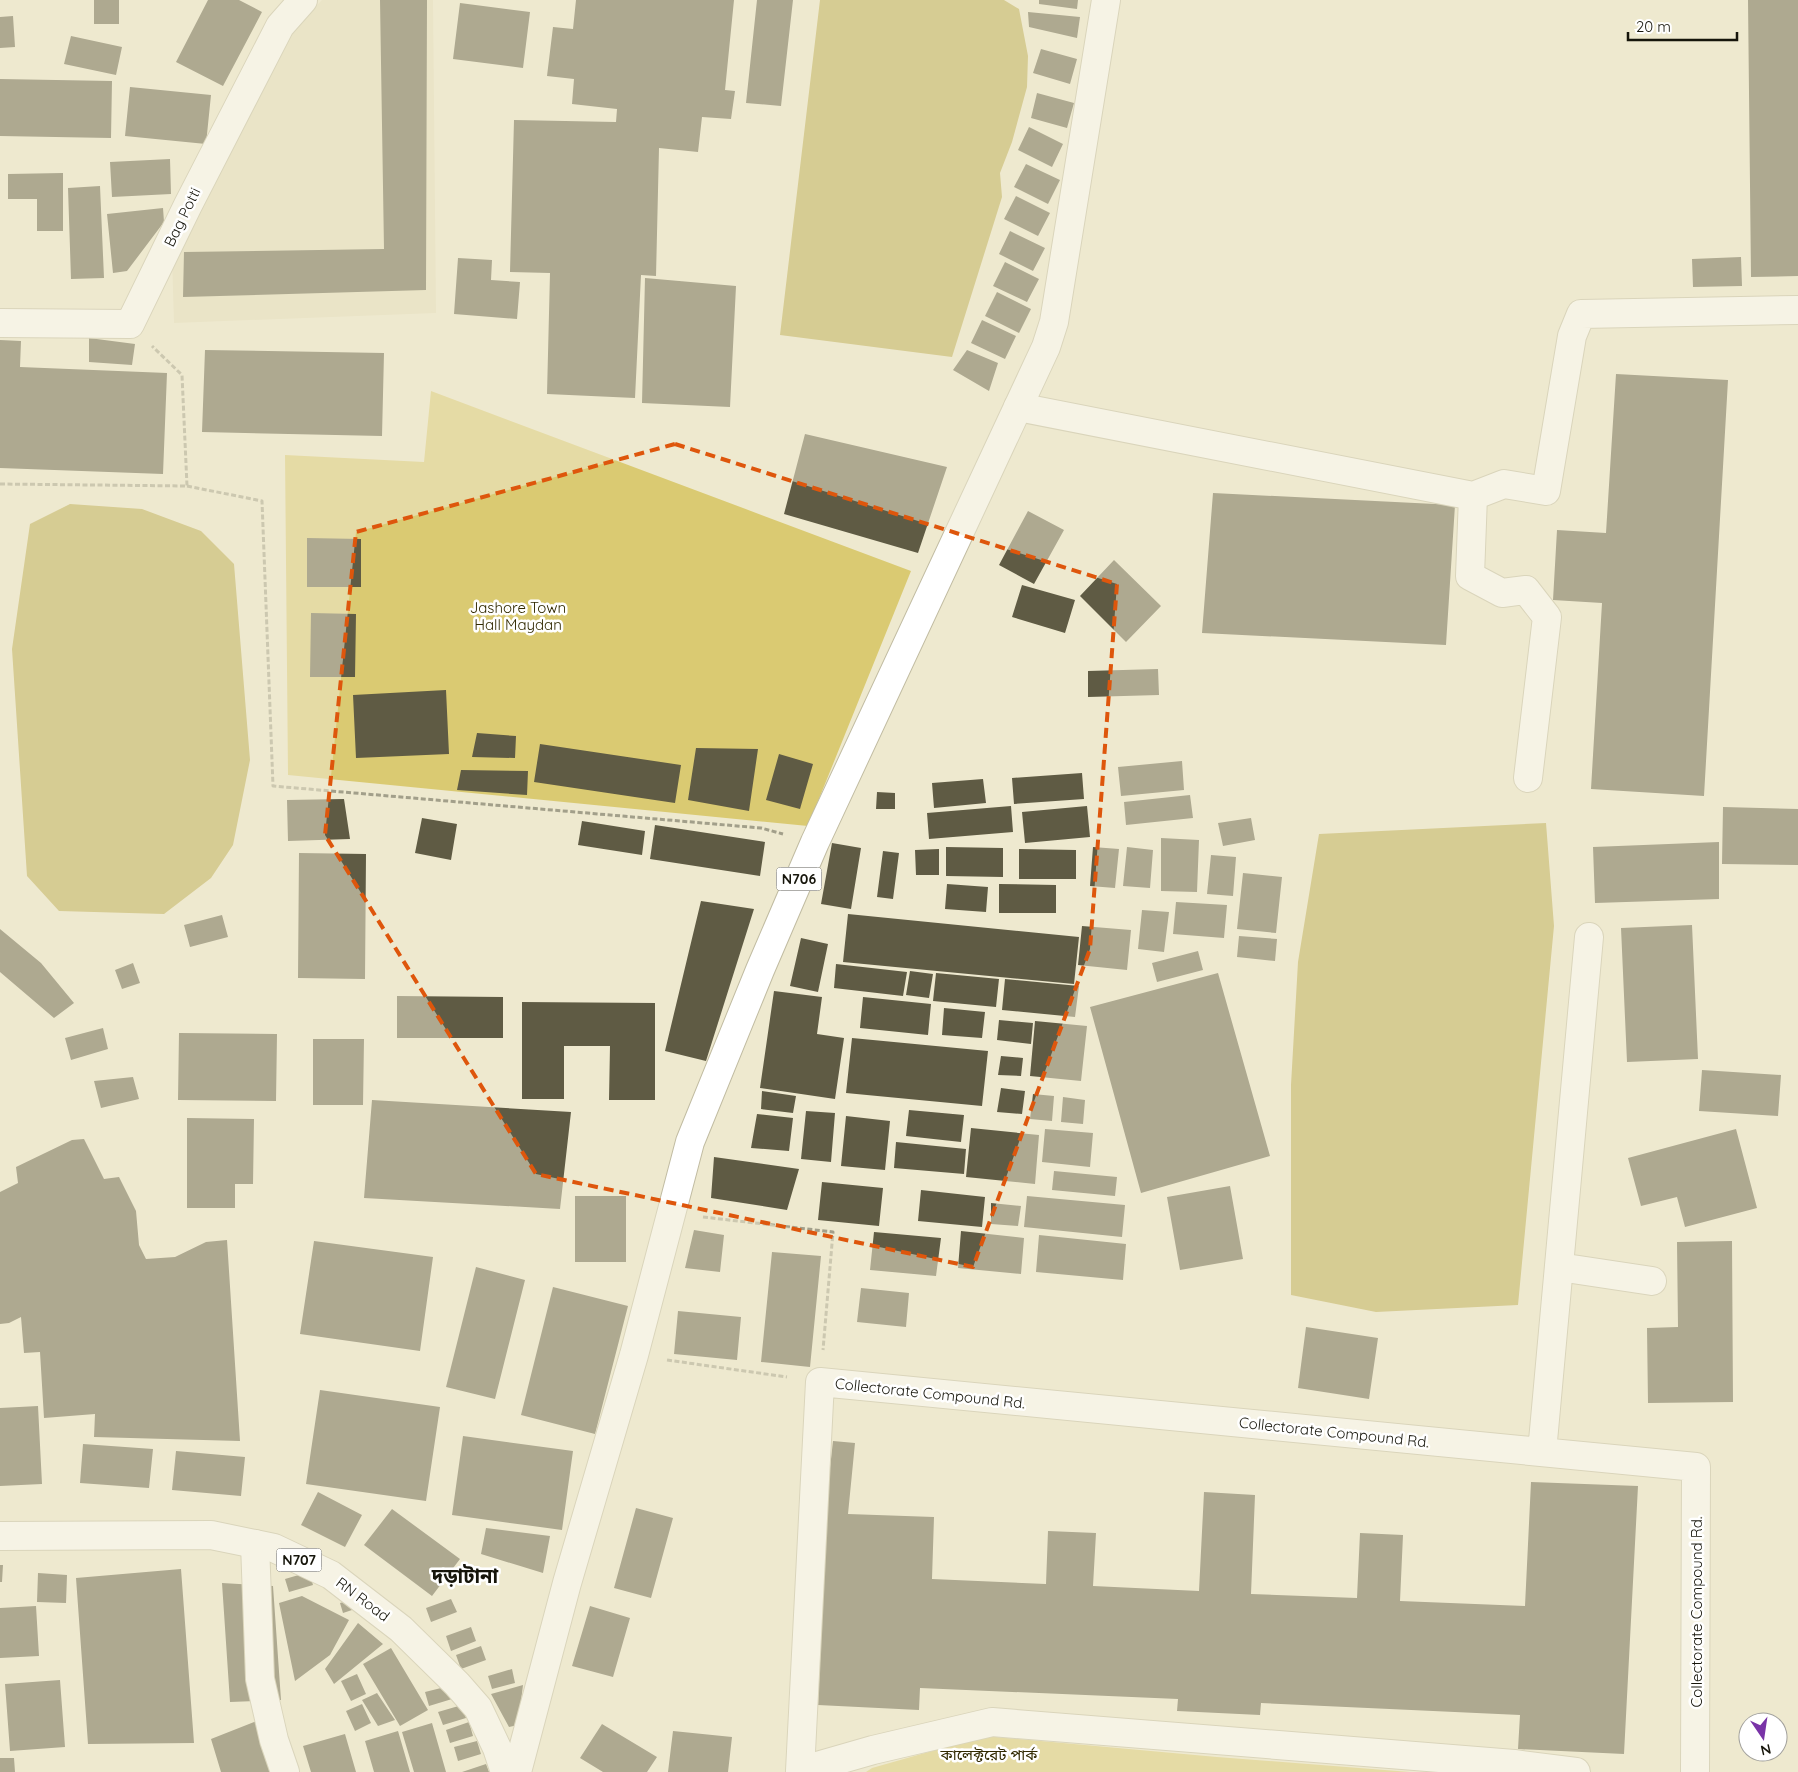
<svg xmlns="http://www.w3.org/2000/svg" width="1798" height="1772" font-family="Quicksand,'Noto Sans Bengali',sans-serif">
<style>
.built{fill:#e4debc}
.green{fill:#daca72}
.water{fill:#b9a849}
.building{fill:#5f5b44}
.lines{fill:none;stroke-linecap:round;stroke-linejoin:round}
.minor-casing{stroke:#c1bca2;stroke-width:30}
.highway-casing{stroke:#c1bca2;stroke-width:30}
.path{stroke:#a29f8a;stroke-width:3;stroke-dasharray:5 2.5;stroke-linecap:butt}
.minor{stroke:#fff;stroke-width:28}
.highway{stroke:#fff;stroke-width:28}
.marked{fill:none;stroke:#de560c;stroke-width:4;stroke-dasharray:10 6;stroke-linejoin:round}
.labels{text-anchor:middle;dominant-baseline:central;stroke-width:5;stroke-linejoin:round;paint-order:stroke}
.shield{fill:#fff;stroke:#5c5b54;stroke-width:1}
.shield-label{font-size:14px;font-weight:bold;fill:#16150b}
.street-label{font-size:15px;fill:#16150b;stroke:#fff}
.park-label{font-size:15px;fill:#312900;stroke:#fff}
.district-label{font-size:20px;font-weight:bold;fill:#16150b;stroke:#fff}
</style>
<rect width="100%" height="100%" fill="#eee9cf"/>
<path class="built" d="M322,0h111l3,313 -262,10 -2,-66 120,-226z"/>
<path class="green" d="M431,391l480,180 -103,255 -520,-51 -3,-320 139,7z
M985,1736l232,21 193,15h-544l6,-4z"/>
<path class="water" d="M820,0h184l15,9 9,47 -1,31 -15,55 -12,31 2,24 -50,160 -172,-22z
M70,504l72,5 59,22 33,33 16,196 -17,85 -22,33 -47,36 -105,-3 -32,-35 -15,-227 18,-125z
M1546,823l8,103 -36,379 -142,7 -85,-17v-210l7,-123 21,-128z"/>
<path class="building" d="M94,0h25v24h-25z
M208,0h31l23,12 -39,74 -47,-24z
M380,0h47l-1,290 -243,7 1,-45 200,-3z
M576,0h158l-9,90 10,1 -4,28 -29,-2 -4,35 -39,-4 -3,128 -15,-1 -6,123 -88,-4 3,-121 -40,-1 4,-152 102,2 1,-13 -45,-5 2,-25 -27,-3 6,-49 20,2z
M757,0h36l-12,106 -35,-3z
M1039,0h39l-1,9 -38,-5z
M1748,0h50v276l-47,1z
M460,3l70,9 -7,56 -70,-9z
M1028,12l52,5 -3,21 -48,-11z
M13,16l2,31 -15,1v-31z
M71,36l51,11 -6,28 -52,-11z
M1041,49l36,10 -7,25 -37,-11z
M0,79l112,2 -1,57 -111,-2z
M130,87l81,8 -5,49 -81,-8z
M1037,93l37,10 -7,25 -36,-10z
M1029,127l34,17 -11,23 -34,-17z
M170,159l1,35 -59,3 -2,-35z
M1026,164l34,16 -12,24 -34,-17z
M63,173v58h-26v-32h-29v-25z
M100,186l4,92 -33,1 -3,-91z
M1016,196l34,17 -12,23 -34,-17z
M163,208l1,14 -37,49 -14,2 -6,-59z
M1010,231l35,17 -12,23 -34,-17z
M1741,257l1,29 -49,1 -1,-28z
M458,258l34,2 -1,20 29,2 -3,37 -63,-5z
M1005,262l34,17 -12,23 -34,-16z
M645,278l91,8 -6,121 -88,-4z
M997,292l34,17 -12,24 -34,-17z
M982,320l34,16 -11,23 -34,-16z
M89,338l46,6 -3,21 -43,-3z
M0,340l21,1 -1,26 147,6 -4,101 -163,-6z
M205,350l179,3 -2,83 -180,-4z
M967,350l31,13 -9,28 -36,-21z
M1616,374l112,6 -24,416 -113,-7 11,-186 -49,-3 4,-70 49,3z
M805,434l142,33 -29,86 -134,-39z
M1213,493l242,12 -9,140 -244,-12z
M1028,511l36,19 -30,54 -35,-19z
M307,538l54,1v48h-54z
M1114,560l47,46 -35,36 -46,-46z
M1022,585l53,15 -10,33 -53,-16z
M311,613l45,1 -1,63h-45z
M1158,669l1,26 -71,2v-26z
M446,690l3,64 -93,4 -3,-63z
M477,733l39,3 -1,22 -43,-1z
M540,744l141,21 -6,38 -141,-21z
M696,748l62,1 -9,62 -61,-11z
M779,754l34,10 -13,45 -34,-9z
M1182,761l2,29 -63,6 -3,-29z
M461,770l67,1 -1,24 -70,-5z
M1082,773l2,26 -70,5 -2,-26z
M983,779l3,24 -52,5 -2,-25z
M877,792l18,1v16h-19z
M1190,795l3,23 -67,7 -2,-23z
M344,799l6,40 -62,2 -1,-41z
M1011,806l2,26 -84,7 -2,-26z
M1087,806l3,31 -65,6 -3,-31z
M1723,807l75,2v56l-76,-1z
M422,818l35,6 -6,36 -36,-7z
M1251,818l4,22 -32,6 -5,-23z
M582,821l63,10 -3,24 -64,-10z
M655,825l110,17 -5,34 -110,-17z
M1161,838l38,2 -2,52 -36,-1z
M1719,842v57l-124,4 -2,-56z
M832,843l29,5 -10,61 -30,-5z
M946,847l57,1v29l-57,-1z
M1093,847l26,2 -4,39 -25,-2z
M1127,847l26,3 -3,38 -27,-2z
M939,849v26h-23l-1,-25z
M1019,849l57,1v29h-57z
M883,851l16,2 -6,46 -16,-2z
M299,853l67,1 -1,125 -67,-1z
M1211,855l25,2 -3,39 -26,-2z
M1243,873l39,4 -6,56 -39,-4z
M947,884l41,3 -2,25 -41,-3z
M999,884l57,1v28h-57z
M701,901l53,8 -48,152 -41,-10z
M1176,902l51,3 -3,33 -51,-4z
M1142,910l27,2 -5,40 -26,-3z
M848,914l231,23 -5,47 -231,-22z
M222,915l6,22 -38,10 -6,-22z
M1692,925l6,134 -71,3 -6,-134z
M1082,926l49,4 -4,40 -49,-5z
M0,929l41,34 33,40 -20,15 -54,-46z
M1239,936l38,3 -2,22 -38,-4z
M801,938l27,6 -10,48 -28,-6z
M1198,951l5,19 -46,12 -5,-19z
M133,963l7,20 -18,6 -7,-19z
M836,964l71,8 -4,24 -69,-8z
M910,971l23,3 -4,24 -23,-3z
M936,973l63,6 -3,28 -63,-6z
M1218,973l52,183 -129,37 -51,-186z
M1005,979l74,7 -4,31 -73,-7z
M774,991l48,6 -5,37 27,4 -9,61 -75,-11z
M397,996l106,1v41h-106z
M863,997l68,7 -3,31 -68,-7z
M522,1002l133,1v97h-46l1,-54h-46v53h-42z
M944,1008l41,4 -3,26 -40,-3z
M999,1020l34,3 -2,21 -34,-4z
M1035,1021l52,5 -6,55 -51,-5z
M103,1028l5,21 -37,11 -6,-22z
M179,1033l98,1 -1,67 -98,-1z
M852,1038l136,13 -6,55 -136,-13z
M313,1039h51l-1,66h-50z
M1001,1056l22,2 -2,18 -23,-1z
M1702,1070l79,5 -3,41 -79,-5z
M133,1077l6,22 -38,9 -7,-27z
M1001,1088l24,3 -3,23 -25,-2z
M762,1091l34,5 -3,17 -32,-4z
M1033,1094l21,2 -2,25 -22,-2z
M1063,1097l22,3 -2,24 -22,-2z
M372,1100l199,12 -11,97 -196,-11z
M909,1110l55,5 -3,27 -55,-6z
M806,1111l29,2 -4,49 -30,-3z
M757,1114l36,4 -4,33 -38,-3z
M846,1116l44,5 -5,49 -44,-4z
M187,1118l67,1 -1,65h-18v24h-48z
M971,1128l68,7 -4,49 -69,-7z
M1045,1129l48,4 -3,34 -48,-5z
M1736,1129l21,79 -72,19 -8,-30 -36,9 -13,-48z
M84,1139l20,40 15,-2 17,34 3,34 7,14 29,-2 31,-15 21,-2 13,201 -146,-4 1,-23 -51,4 -4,-66 -16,1 -3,-36 -12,6 -9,1v-132l18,-9 -2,-16 56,-27z
M896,1142l70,7 -2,25 -70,-6z
M714,1157l85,12 -12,41 -76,-12z
M1054,1171l63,6 -2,19 -63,-6z
M822,1182l61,6 -4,38 -61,-6z
M1230,1186l13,73 -63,11 -13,-73z
M921,1190l64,7 -3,30 -64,-6z
M575,1196h51v66h-51z
M1027,1196l98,9 -3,32 -98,-10z
M991,1203l30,3 -3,20 -27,-2z
M694,1230l30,5 -4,37 -35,-4z
M961,1231l63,7 -3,36 -63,-6z
M874,1232l67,6 -5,38 -66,-6z
M1039,1235l87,9 -3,36 -87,-8z
M314,1241l119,16 -13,94 -120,-17z
M1732,1241l1,161 -85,1 -1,-75 31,-1 -1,-85z
M772,1252l49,4 -11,111 -49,-5z
M476,1267l49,13 -30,119 -49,-12z
M553,1287l75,19 -33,128 -74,-19z
M861,1288l48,5 -3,34 -49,-5z
M678,1311l63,6 -4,43 -63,-6z
M1306,1327l72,11 -9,61 -71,-11z
M320,1390l120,17 -14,94 -120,-17z
M38,1406l4,78 -42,2v-78z
M463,1436l110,15 -11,79 -110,-15z
M833,1441l22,2 -7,71 86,3 -2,62 114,5 2,-53 48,2 -3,53 106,5 5,-99 51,3 -4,99 106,4 3,-65 43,2 -3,66 125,5 6,-124 107,4 -14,268 -106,-5 2,-34 -259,-12 -1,12 -83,-4 1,-12 -258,-11 -1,22 -101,-5 9,-193h-2z
M83,1444l70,5 -4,39 -69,-5z
M176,1451l69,6 -4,39 -69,-6z
M318,1492l44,23 -17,32 -44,-22z
M636,1508l37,10 -22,80 -37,-10z
M392,1509l68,50 -28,37 -68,-51z
M486,1528l64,8 -7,37 -62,-19z
M0,1565h3l-1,17h-2z
M181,1569l13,174 -106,1 -12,-166z
M309,1572l4,13 -24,7 -4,-13z
M38,1573l29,2 -1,28 -29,-1z
M222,1583l51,3 8,114 -51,2z
M302,1596l47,24 -19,35 -35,26 -16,-78z
M354,1599l4,9 -15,5 -3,-10z
M451,1599l6,13 -26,10 -5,-14z
M36,1606l3,50 -39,2v-50z
M590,1606l40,12 -17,59 -41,-11z
M358,1623l25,21 -49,40 -9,-15z
M471,1627l5,14 -25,10 -5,-15z
M481,1646l5,14 -25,9 -5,-14z
M391,1648l37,62 -28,16 -37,-62z
M512,1669l3,14 -23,6 -4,-13z
M357,1674l9,20 -15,7 -10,-20z
M60,1680l5,67 -55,4 -5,-67z
M523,1685l-5,40 -9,2 -18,-33z
M449,1686l3,13 -23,7 -4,-14z
M377,1693l18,27 -17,6 -16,-26z
M362,1704l9,19 -16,8 -9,-20z
M462,1705l4,13 -23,7 -5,-13z
M274,1714l16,58h-69l-10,-33z
M469,1722l4,14 -23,7 -4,-13z
M432,1723l14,49h-32l-12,-40z
M602,1724l55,33 -10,15h-44l-23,-14z
M398,1731l12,41h-36l-9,-31z
M673,1731l59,6 -4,35h-60z
M345,1734l11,38h-45l-8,-26z
M477,1741l4,13 -23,7 -4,-14z
M0,1758h14l1,14h-15z
M486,1764l3,8h-27z"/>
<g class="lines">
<defs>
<path id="minor" d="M0,323l130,1 58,-119 92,-179 23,-26
M1018,407l455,89
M1528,778l19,-161 -21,-27 -24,3 -32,-17 3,-80 31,-12 42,7 26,-155 9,-22 217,-4
M1559,1267l93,14
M1542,1452l47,-515
M255,1544l5,135 14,61 11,32
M1576,1772l-62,-8 -522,-42 -119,28 -73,21 20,-389 876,85 -1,305"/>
<path id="highway" d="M0,1536l211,-1 63,13 57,27 70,54 56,55 21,24 19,40 8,24
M517,1772l50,-189 67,-228 56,-213 70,-172 55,-128 231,-495 8,-25 52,-322"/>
</defs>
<use href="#minor" class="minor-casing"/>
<use href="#highway" class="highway-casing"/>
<path class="path" d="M0,484l187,2 -5,-111 -30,-29
M187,486l75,15 11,285 488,42 22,6
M703,1217l130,15 -10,118
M667,1360l120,17"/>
<use href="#minor" class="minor"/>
<use href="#highway" class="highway"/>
</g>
<path d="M0 0H1798V1772H0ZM675,444l442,140 -27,365 -117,318 -437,-93 -211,-339 31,-303z" fill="#eee9cf" fill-opacity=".55" fill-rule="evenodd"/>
<path class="marked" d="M675,444l442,140 -27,365 -117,318 -437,-93 -211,-339 31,-303z"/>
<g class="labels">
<g class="shield">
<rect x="776.5" y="867.5" width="45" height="23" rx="4"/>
<rect x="276.5" y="1548.5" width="45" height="23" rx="4"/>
</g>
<g class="shield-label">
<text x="799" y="879">N706</text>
<text x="299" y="1560">N707</text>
</g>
<g class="street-label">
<text transform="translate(182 217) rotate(-64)">Bag Potti</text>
<text transform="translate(930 1393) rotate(6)">Collectorate Compound Rd.</text>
<text transform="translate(1334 1432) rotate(6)">Collectorate Compound Rd.</text>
<text transform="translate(363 1599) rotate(37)">RN Road</text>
<text transform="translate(1696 1612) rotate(-90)">Collectorate Compound Rd.</text>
</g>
<g class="park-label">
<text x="518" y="607">Jashore Town<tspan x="518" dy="17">Hall Maydan</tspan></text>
<text x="989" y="1754">কালেক্টরেট পার্ক</text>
</g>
<g class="district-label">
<text x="465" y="1575">দড়াটানা</text>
</g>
</g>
<g transform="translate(1763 1737) rotate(167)"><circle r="24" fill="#ffffff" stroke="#a2a19d"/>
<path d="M0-4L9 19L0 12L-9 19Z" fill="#7933a7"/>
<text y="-8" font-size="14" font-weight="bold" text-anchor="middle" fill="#16150b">N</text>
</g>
<path d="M1628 32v8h109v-8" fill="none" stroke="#16150b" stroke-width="2.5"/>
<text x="1636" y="32" font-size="15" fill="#16150b" stroke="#ffffff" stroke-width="4" paint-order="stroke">20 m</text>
</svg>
